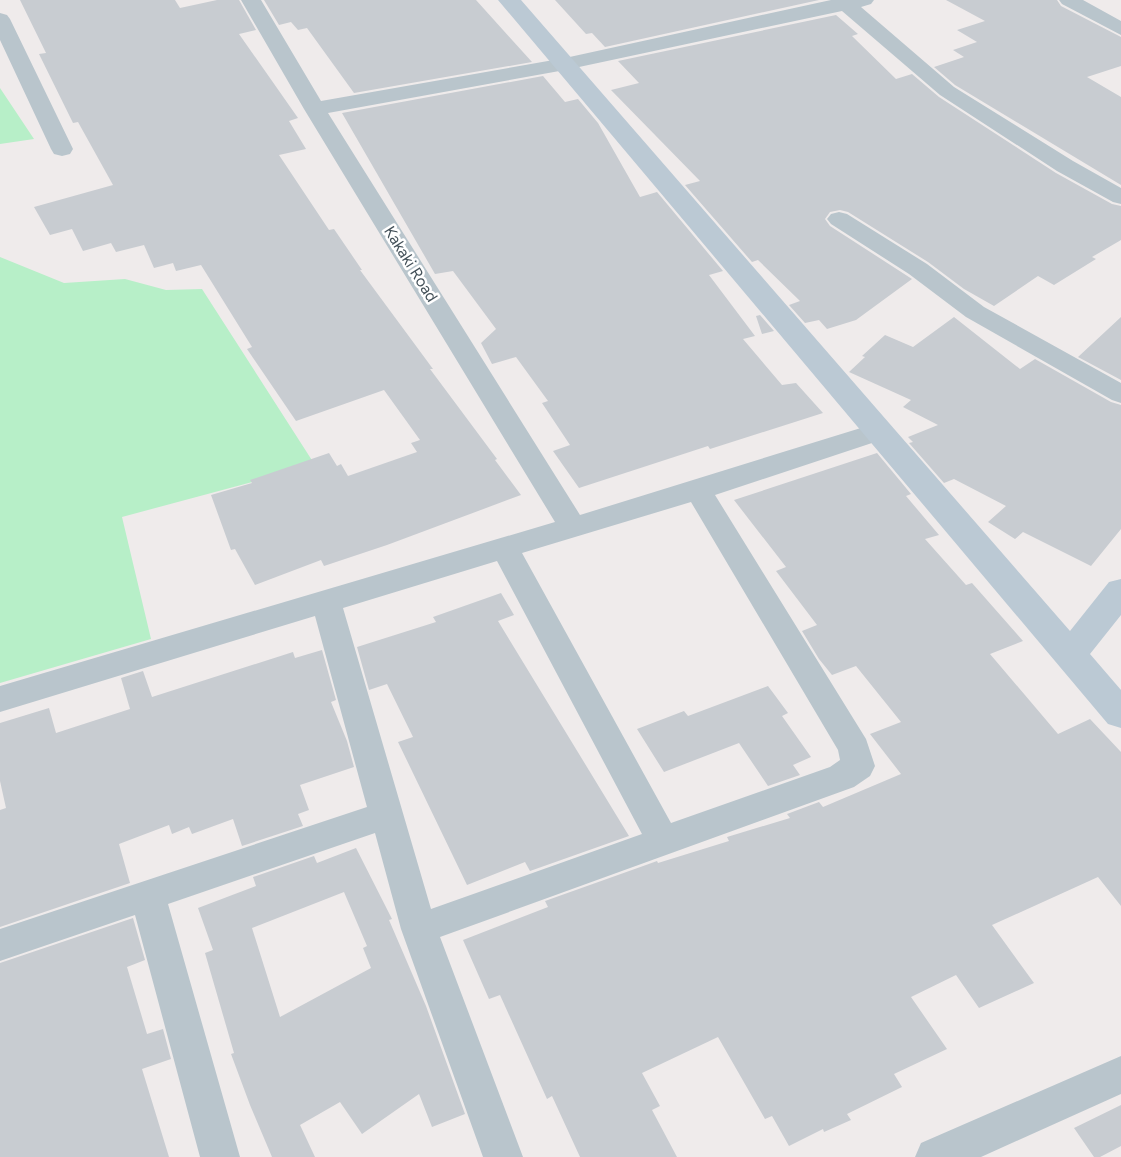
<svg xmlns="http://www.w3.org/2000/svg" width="1121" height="1157" font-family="Figtree,sans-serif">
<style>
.green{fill:#b7efc8}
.building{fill:#c8ccd1;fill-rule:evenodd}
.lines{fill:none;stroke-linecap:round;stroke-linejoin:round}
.street{fill:#b9c5cc;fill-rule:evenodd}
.secondary{fill:#bbc9d4;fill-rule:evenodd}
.labels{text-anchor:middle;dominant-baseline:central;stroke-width:5;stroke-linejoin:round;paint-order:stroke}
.street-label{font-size:16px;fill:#445159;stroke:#fff}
</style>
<rect width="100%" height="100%" fill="#efebeb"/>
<path class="green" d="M0,88l34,51 -34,5z
M0,257l64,26 61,-4 41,11 36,-1 113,176 -193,52 29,122 -151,44z"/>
<path class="building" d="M20,0h155l5,8 37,-8h22l17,30 -17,4 59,84 -9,3 17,28 -27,6 50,75 5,-1 28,41h-2l73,99h-3l67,90 -2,1 26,35 -134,50 -63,21 -3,-6 -66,25 -20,-36 -4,1 -20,-55 41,-12 -2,-3 79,-27 8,13 4,-2 7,12 69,-24 -6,-9 9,-3 -36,-50 -88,31 -49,-72 5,-2 -51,-82 -25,6 -3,-8 -19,5 -10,-23 -28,7 -5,-9 -28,8 -11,-22 -22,6 -16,-28 79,-22 -35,-63 -5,1 -34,-69 7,-1z
M264,0h212l56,62 -178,31 -47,-65 -9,2 -7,-8 -12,3z
M555,0h264l-214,47 -13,-14 -6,1z
M946,0h111l4,6 60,31v29l-34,11 34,20v88l-166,-100 -21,-18 30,-10 -11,-7 24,-8 -20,-12 28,-9z
M836,15l22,19 -6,2 44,43 16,-5 27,23 117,76 56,31 9,2v34l-29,17 4,2 -42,26 -16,-9 -44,30 -30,-17 -36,-27 -80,-50 -8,-2 -10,2 -5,7 5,7 82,53 -56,41 -29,9 -8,-9 -14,3 -16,-18 11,-4 -42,-41 -6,2 -67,-77 15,-4 -89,-91 28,-7 -21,-22z
M543,76l22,26 13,-3 20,24 42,74 17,-5 66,79 -14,4 46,61 -12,3 39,46 14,-2 27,30 -113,36 -2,-3 -129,42 -26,-37 17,-6 -28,-42 6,-2 -32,-44 -24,7 -11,-21 15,-14 -43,-58 -18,3 -93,-161z
M760,315l14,16 -12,3 -6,-18z
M954,317l66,52 15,-10 76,43 10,3v124l-30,37 -68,-34 -8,7 -27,-17 18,-16 -52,-27 -10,4 -35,-40 4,-1 -5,-5 30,-12 -35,-18 8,-7 -62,-28 16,-15 -3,-1 23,-21 28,12z
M1121,317v63l-43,-23z
M877,453l34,41 -5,2 33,39 -14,4 41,46 6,-2 51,58 -33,13 68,80 32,-15 31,33v154l-23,-29 -106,48 42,58 -55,25 -23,-33 -45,22 36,52 -53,25 8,13 -55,27 4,6 -27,12 -1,-3 -34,17 -17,-30 -7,3 -47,-82 -76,36 18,33 -8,4 25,47h-97l-28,-61 -5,3 -47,-104 -11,4 -26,-59 85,-33 -3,-6 101,-36 11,-4 1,2 71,-22 -2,-4 63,-19 -3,-4 32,-12 4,5 78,-33 -31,-40 31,-12 -45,-56 -24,9 -13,-16 -17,-28 15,-6 -41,-54 10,-4 -52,-67z
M501,593l13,22 -16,6 131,215 -99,35 -5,-9 -58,23 -69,-143 15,-5 -26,-53 -18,6 -12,-43 79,-25 -3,-5z
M322,650l14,50 -5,2 16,39 7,26 -54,18 9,25 -11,4 5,12 -61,20 -9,-27 -41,15 -3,-7 -17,7 -3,-9 -50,19 11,39 -130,44v-117l6,-2 -6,-27v-58l49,-15 7,25 74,-24 -9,-31 22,-7 9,26 141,-45 2,6z
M768,686l20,27 -6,3 29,41 -18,8 7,10 -32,11 -29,-43 -75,29 -27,-43 47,-18 4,5z
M356,848l36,71 -3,1 37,86 39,108 -33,13 -13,-33 -57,40 -22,-32 -40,23 15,32h-43l-22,-52 -19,-51 3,-1 -29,-100 8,-3 -15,-42 58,-22 -3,-9 61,-21 3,7zM344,892l23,54 -4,2 8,20 -91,49 -28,-89z
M133,918l12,42 -18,7 20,67 16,-5 8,30 -29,10 27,88h-169v-194z
M1121,1105v41l-21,11h-6l-20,-29z"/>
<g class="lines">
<path class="street" d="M241,0h20l60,101 244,-43 266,-58h43l-3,4 -10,3 93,80 119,74 48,27v16l-8,-2 -56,-31 -117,-76 -98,-84 -277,59 -237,43 252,402 297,-92 10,3 4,6 -4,6 -172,57 151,244 9,27 -5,10 -16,11 -414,150 83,220h-40l-82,-228 -26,-96 -207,71 72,253h-40l-65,-242 -135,46v-32l367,-122 -52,-191 -315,96v-26l555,-164 -251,-413zM691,502l147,248 2,10 -10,7 -159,56 -149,-270zM497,561l145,273 -211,75 -88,-301z
M1059,0h24l38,21v14l-59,-31z
M0,13l7,2 3,4 63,130 -3,5 -8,2 -8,-2 -3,-5 -51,-109z
M839,212l8,2 80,50 57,43 137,76v20l-9,-3 -146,-83 -57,-43 -78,-50 -4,-5 4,-5z
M1121,1056v38l-140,63h-66l6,-14z"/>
<path class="secondary" d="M498,0h23l549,631 39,-49 12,-3v36l-31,39 31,36v38l-13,-4z"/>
</g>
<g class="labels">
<g class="street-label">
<text transform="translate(411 264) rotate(58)">Kakaki Road</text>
</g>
</g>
</svg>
